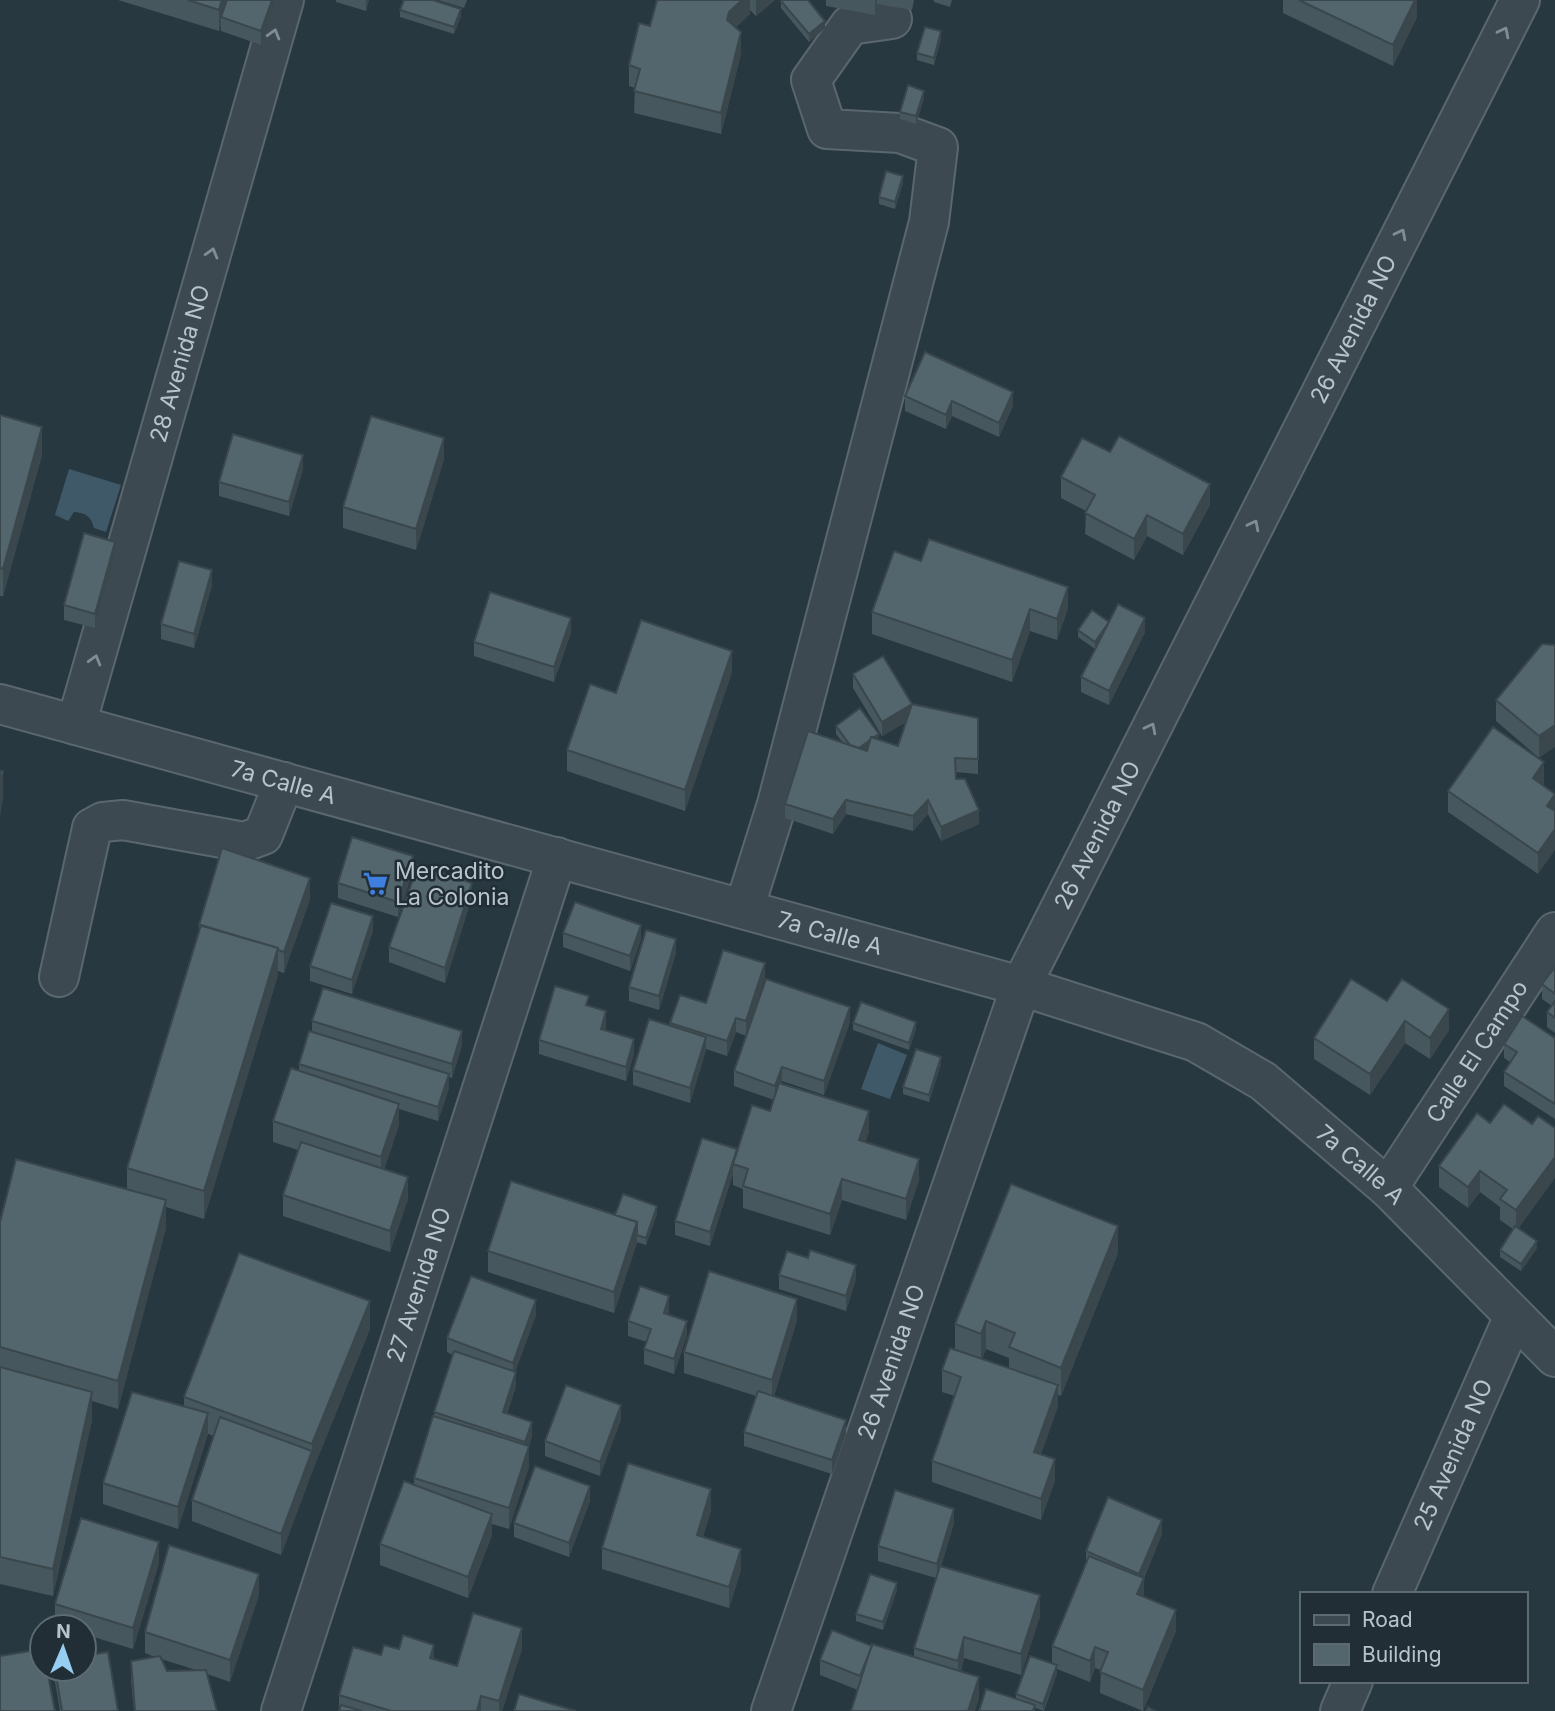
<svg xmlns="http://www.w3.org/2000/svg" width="1555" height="1711" font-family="Inter,sans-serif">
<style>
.water{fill:#3f5968}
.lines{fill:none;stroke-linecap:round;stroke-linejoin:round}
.minor-casing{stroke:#5a676e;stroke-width:42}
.minor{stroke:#3c4950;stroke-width:38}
.wall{fill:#47575e;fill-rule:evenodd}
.shaded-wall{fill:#3a474c}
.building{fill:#53656d;stroke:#3a474c;stroke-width:2}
.oneway{stroke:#818d93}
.labels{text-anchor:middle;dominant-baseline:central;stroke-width:5;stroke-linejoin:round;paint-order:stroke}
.street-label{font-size:23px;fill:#b9c4ca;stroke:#212e36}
.poi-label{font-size:23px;fill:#b9c4ca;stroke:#212e36;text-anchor:start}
</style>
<rect width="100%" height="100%" fill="#283840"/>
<path class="water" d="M69,469l52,16 -15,47 -12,-4c-3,-12 -8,-15 -20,-16l-6,9 -13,-6z
M878,1043l29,12 -17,44 -29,-10z"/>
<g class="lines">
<defs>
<g id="minor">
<path id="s1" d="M0,704l1021,282 175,56 67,39 125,107 167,169"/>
<path id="s2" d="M76,725l208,-725"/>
<path d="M744,909l33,-105 152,-582 9,-75 -38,-14 -73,-4 -16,-49 39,-55 42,-6"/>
<path d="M59,977l33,-149 11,-6 20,-2 121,22 19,-7 21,-53"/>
<path id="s3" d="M1388,1188l167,-256"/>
<path id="s4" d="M1392,1594l122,-278"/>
<path id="s5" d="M281,1711l276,-854"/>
<path id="s6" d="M771,1711l250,-725 499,-986"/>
<path d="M1340,1711l13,-30"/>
</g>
</defs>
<use href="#minor" class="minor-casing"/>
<use href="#minor" class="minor"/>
</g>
<path class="wall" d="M118,0h156v7l-13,38 -40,-14v-6l-2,6z
M336,0h33l-3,11 -30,-9z
M438,0h29l-3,8z
M657,0h118l-19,16 -6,-6v4l-15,14 6,26 -20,80 -87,-21 1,-25 -6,-2v-21l21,-39z
M826,0h88l-2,10 -35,-6 -2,11 -49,-9z
M934,0h18l-2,7 -16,-5z
M1283,0h134v17l-24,49 -110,-53z
M781,1l44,27 -16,14 -28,-34z
M400,10l61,6 -7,18 -54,-17z
M941,39l-7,26 -17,-5v-7z
M924,98l-8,26 -16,-5v-7z
M903,183l-8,26 -16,-5v-7z
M905,396l108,10 -14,31 -47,-21 -6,13 -41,-18z
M0,415l42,40 -39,141h-3z
M444,459l-28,91 -73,-22v-21z
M303,469l-14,47 -70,-20v-14z
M1061,477l149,28 -27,50 -36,-19 -13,24 -49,-26 1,-23 -25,-13z
M115,556l-20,72 -31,-8v-15z
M921,561l147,47 -11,32 -27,-9 -18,51 -140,-48v-22z
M212,585l-18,63 -33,-9v-15z
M1109,622l36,10 -36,73 -28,-13v-15l14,-28 -17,-12v-7z
M571,632l-17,50 -80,-26v-14z
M1555,645l-16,113 -43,-37v-21z
M732,672l-47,139 -118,-40v-21z
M853,674l59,30 66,55v15l-23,-2 1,7 23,45 -38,17 -13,-27 -15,17 -67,-17 -13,20 -48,-16v-14l58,-61 -7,-9v-8l62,20 8,-24 -24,14 -29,-48z
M1544,784l-1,1 -5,89 -90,-62v-21z
M413,871l-15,46 -60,-19v-15z
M472,897l-27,86 -56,-21v-15z
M310,899l-26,74 -6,-2v4l-74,244 -38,-12v21l-48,181 -26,-8v19l-39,176 -53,-12v-362l127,-32v-22l72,-237v-6z
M373,931l-21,63 -42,-13v-15z
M563,933l78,6 -11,32 -67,-24z
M676,953l-17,57 -30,-9v-14z
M1555,967v66l-8,-6v-15l5,-6 -10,-7v-15z
M765,977l-19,59 -10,-4 -9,24 -21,-7 -16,54 -57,-18v-15l37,-45v-2l36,-20z
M1387,1001l62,29 -19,29 -25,-16 -35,52 -56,-36v-21z
M589,1006l17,19 -1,5 29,24 -8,27 -87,-27v-14z
M312,1021l150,24 -10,33 -3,-1v11l-11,33 -39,-12v16l-15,45 24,29 -18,53 -107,-36v-21l15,-45 -25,-8v-21l26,-51v-6l13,-32z
M850,1022l-26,73 -42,-14 -1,3 88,48 -4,10 54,38 -13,40 -64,-20 -12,35 -87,-27v-19l-10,-4v-11l-23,72 -35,-11v-14l62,-68 33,-42 4,-11 -40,-14v-15z
M853,1023l63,6 -7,21 -56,-20z
M1555,1038v81l-51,-33v-14l6,-10 -6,-4v-14z
M941,1064l-12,38 -26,-8v-7z
M1504,1104l15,124 18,20 -16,23 -21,-14v-7l13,-21 -13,-9v-13l-20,-15 -12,16 -29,-21v-21l51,-43z
M657,1214l-11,31 -9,-3 -23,71 -126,-41v-21l127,-36z
M1118,1253l-57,143 -3,-1v11l-17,48 14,26 -14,40 -109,-38v-21l23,-65 -13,-4v-22l13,-21v-25zM986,1349l23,9v10l-27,-9z
M779,1275l77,4 -10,32 -67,-22z
M669,1311l-1,3 19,21 -13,39 -30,-10v-15l3,-7 -19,-6v-15z
M536,1315l-21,57 1,14 -9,28 25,22 -3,10v21l-20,62 -17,-5v11l-24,63 -88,-33v-21l34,-59v-7l39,-123 -6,-3v-14z
M797,1320l-23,76 72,38 -14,40 -88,-28v-14l12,-36 -72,-23v-21z
M370,1329l-58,143 -31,83 -89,-34v-21l22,-64 -6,-2 -30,95 -75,-25v-21l81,-77v-9z
M621,1419l-21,57 -55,-20v-15z
M590,1501l-21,56 -55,-20v-14z
M711,1510l-8,27 38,33 -12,38 -127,-39v-21z
M954,1523l-13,43 99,50 -19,59 -57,-17 -3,14 18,27 -121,-9 -38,-15v-15l52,-14 42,11v-9l22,-70 -58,-17v-15z
M1162,1534l-18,44v19l32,34 -33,80 -43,-18 1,-23 -6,-2 -5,14 -33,-13v4l-13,38 -9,-3v3l-19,-12v-5l36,-30v-18l34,-82v-13z
M159,1563l-26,86 -49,-15v-7h-23l-6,-2v-21z
M897,1590l-14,40 -27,-9v-7z
M259,1595l-29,87 -23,-8 10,37h-83l-3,-29v-21l24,-4 -10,-4v-21zM161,1659l35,11 -29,1z
M522,1649l-20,62h-163v-16l42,-40 53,4 23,7z
M54,1669h30l34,42h-58l-6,-35z"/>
<path class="shaded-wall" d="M222,0h7l-8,17v8l-2,6v-21z
M272,0h2v7l-13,38v-14z
M366,0h3l-3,11z
M742,0h8v14l-21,20 -2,-14 2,-8z
M756,0h19l-19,16z
M875,0h2l-2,15z
M1415,0h2v17l-24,49v-21z
M461,9v7l-7,18v-7z
M825,21v7l-16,14v-8z
M941,31v8l-7,26v-7z
M741,32v22l-20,80v-21z
M924,91v7l-8,26v-8z
M903,176v7l-8,26v-7z
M1013,392v14l-14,31v-14z
M952,401v15l-6,13v-14z
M42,427v28l-39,141v-27z
M444,438v21l-28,91v-21z
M303,455v14l-14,47v-14z
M1210,484v21l-27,50v-21z
M1147,515v21l-13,24v-21z
M115,542v14l-20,72v-14z
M212,570v15l-18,63v-14z
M1068,587v21l-11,32v-21z
M1030,609v22l-18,51v-22z
M571,618v14l-17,50v-15z
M1145,618v14l-36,73v-14z
M1109,622l-14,27v-7z
M732,651v21l-47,139v-21z
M912,704v14l-30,18v-14z
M1555,725v22l-16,11v-22z
M879,734v7l-24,18v-7z
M1544,762v22l-11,15v-21z
M3,771v28l-3,18v-27z
M1555,794v21l-8,-9z
M846,800v14l-13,20v-15z
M928,800v14l-15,17v-15z
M979,810v14l-38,17v-14z
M1555,829v21l-17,24v-21z
M413,856v15l-15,46v-15z
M310,878v21l-26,74v-21z
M472,883v14l-27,86v-15z
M373,916v15l-21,63v-14z
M641,925v14l-11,32v-15z
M676,939v14l-17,57v-14z
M278,948v27l-74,244v-28z
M765,963v14l-19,59v-15z
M850,1007v15l-26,73v-14z
M1449,1009v21l-19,29v-21z
M606,1011v14l-5,18v-14z
M736,1018v14l-9,24v-15z
M1405,1021v22l-35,52v-21z
M916,1022v7l-7,21v-7z
M462,1031v14l-10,33v-14z
M706,1037v14l-16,52v-15z
M634,1039v15l-8,27v-14z
M941,1057v7l-12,38v-7z
M782,1067v14l-7,20v-15z
M449,1074v14l-11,33v-14z
M399,1104v21l-18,53v-21z
M869,1111v21l-10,29v-21z
M737,1149v14l-4,1v10l-23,72v-14z
M1555,1157v21l-39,54v-22z
M919,1159v21l-13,40v-21z
M1480,1171v21l-12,16v-21z
M408,1177v22l-18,53v-21z
M842,1179v21l-12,35v-21z
M166,1200v28l-48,181v-28z
M657,1206v8l-11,31v-7z
M637,1222v21l-23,70v-21z
M1118,1226v27l-57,143v-28z
M1537,1241v7l-16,23v-7z
M856,1265v14l-10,32v-15z
M669,1296v15l-5,16v-14z
M797,1299v21l-25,81v-21z
M536,1300v15l-23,62v-14z
M370,1301v28l-58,143 -31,83v-21l31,-83v-7z
M687,1321v14l-13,39v-15z
M986,1321v28l-5,13v-28z
M516,1372v14l-13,41v-15z
M1058,1385v21l-24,67v-21z
M92,1392v28l-39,176v-27z
M621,1405v14l-21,57v-14z
M208,1413v21l-30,95v-22z
M846,1420v14l-14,40v-14z
M532,1422v14l-7,20v-14z
M529,1446v21l-20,62v-21z
M1055,1459v21l-14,40v-21z
M590,1486v15l-21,56v-14z
M711,1489v21l-14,47v-22z
M954,1509v14l-17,56v-15z
M492,1514v21l-24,63v-21z
M1162,1520v14l-23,54v-14z
M159,1542v21l-26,86v-21z
M741,1549v21l-12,38v-21z
M259,1574v21l-29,87v-22z
M1144,1578v21l-7,-5z
M897,1583v7l-14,40v-8z
M1040,1595v21l-19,59v-21z
M1176,1610v21l-33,80v-21z
M522,1628v21l-20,62h-3v-10z
M964,1637v21l-6,24v-21z
M434,1645v21l-4,-8z
M1095,1647v21l-5,14v-21z
M1057,1665v8l-14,38v-7z
M979,1677v22l-4,12h-7z
M481,1696v15h-4z"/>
<path class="building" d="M188,0h34l-3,10z
M227,0h45l-11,31 -40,-14z
M404,0h29l28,9 -7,18 -54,-17z
M657,0h85l-13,12 -2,8 14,12 -20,81 -87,-22 6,-22 -11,-4 10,-42 11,3z
M782,0h26l17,21 -16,13 -28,-33z
M1299,0h116l-22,45z
M925,27l16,4 -7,27 -17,-5z
M908,85l16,6 -8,25 -16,-4z
M886,171l17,5 -8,26 -16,-5z
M925,352l88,40 -14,31 -47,-22 -6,14 -41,-19z
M0,415l42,12 -39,142 -3,-1z
M371,416l73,22 -28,91 -73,-22z
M233,434l70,21 -14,47 -70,-20z
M1119,436l91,48 -27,50 -36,-19 -13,24 -49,-26 10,-18 -34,-18 21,-39 28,14z
M84,533l31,9 -20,72 -31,-9z
M929,539l139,48 -11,32 -27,-10 -18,51 -140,-48 22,-61 27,10z
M179,561l33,9 -18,64 -33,-10z
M490,592l81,26 -17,49 -80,-25z
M1118,604l27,14 -36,73 -28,-14z
M1092,610l17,12 -14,20 -17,-12z
M641,620l91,31 -47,139 -118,-40 23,-66 26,9z
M1542,644l13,1v80l-16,11 -43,-36z
M883,656l29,48 -30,18 -29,-48z
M912,704l66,14v41l-23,-1 1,21h9l14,31 -38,17 -13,-27 -15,16 -67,-16 -13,19 -48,-15 23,-73 59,20 4,-14 27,9z
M860,708l19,26 -5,3h-3l-1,3 -11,8 -9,-3 -14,-19z
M1493,727l51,35 -11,16 22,16 -8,12 8,5v18l-17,24 -90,-62z
M0,771h3l-3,19z
M352,837l61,19 -15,46 -60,-19z
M222,848l88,30 -26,74 -6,-2v-2l-79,-23z
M418,865l54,18 -27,85 -56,-21z
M575,902l66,23 -11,31 -67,-23z
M331,903l42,13 -21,64 -42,-14z
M201,925l77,23 -74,243 -77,-23z
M646,930l30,9 -17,57 -30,-9z
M723,950l42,13 -19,58 -10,-3 -9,23 -57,-18 10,-28 26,8z
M1555,967v27l-13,-10z
M766,979l84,28 -26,74 -42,-14 -7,19 -41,-15z
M1351,979l36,22 15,-22 47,30 -19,29 -25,-17 -35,53 -56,-36z
M555,986l34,10 -3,9 20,6 -5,18 33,10 -8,28 -87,-27z
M323,988l139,43 -10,33 -140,-43z
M1555,1001v17l-8,-6z
M861,1002l55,20 -7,21 -56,-20z
M1522,1016l33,22v66l-51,-32 13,-20 -13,-8z
M649,1019l57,18 -16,51 -57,-18z
M309,1031l140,43 -11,33 -139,-43z
M916,1049l25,8 -12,38 -26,-8z
M291,1068l108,36 -18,53 -108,-36z
M779,1083l90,28 -10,29 60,19 -13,40 -64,-20 -12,35 -87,-28 5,-17 -15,-5 19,-59 18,6z
M1504,1104l28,20 6,-8 17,12v29l-39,53 -16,-11 7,-9 -27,-19 -12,16 -29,-21 38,-53 13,10z
M702,1138l35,11 -27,83 -35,-11z
M301,1142l107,35 -18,54 -107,-36z
M16,1159l150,41 -48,181 -118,-34v-125z
M511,1181l126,41 -23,70 -126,-41z
M1011,1184l107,42 -57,142 -52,-21 6,-14 -29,-12 -5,13 -26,-10z
M623,1194l34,12 -11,32 -9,-3v-13l-22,-7z
M1515,1226l22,15 -16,23 -21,-14z
M810,1250l46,15 -10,31 -67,-21 8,-24 21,7z
M239,1253l131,48 -58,143 -128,-47z
M709,1271l88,28 -25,81 -88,-28z
M471,1276l65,24 -23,63 -66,-25z
M640,1286l29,10 -5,17 23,8 -13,38 -30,-10 7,-20 -23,-8z
M950,1348l108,37 -24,67 21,7 -14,40 -109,-38 29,-84 -19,-7z
M454,1351l62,21 -13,40 29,10 -7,20 -91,-30z
M0,1367l92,25 -39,177 -53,-12z
M566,1385l55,20 -21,57 -55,-21z
M758,1391l88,29 -14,40 -88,-28z
M132,1392l76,21 -30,94 -75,-24z
M433,1416l96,30 -20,62 -95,-30z
M220,1417l92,34 -31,83 -89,-34z
M628,1463l83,26 -14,46 44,14 -12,38 -127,-39z
M535,1466l55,20 -21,57 -55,-20z
M404,1481l88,33 -24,63 -88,-33z
M895,1490l59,19 -17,55 -59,-18z
M1108,1497l54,23 -23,54 -53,-23z
M81,1518l78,24 -26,86 -78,-24z
M169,1545l90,29 -29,86 -85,-28z
M1089,1556l55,22 -7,16 39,16 -33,80 -43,-18 8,-20 -13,-5 -5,14 -38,-15z
M940,1566l100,29 -19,59 -57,-17 -6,24 -44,-13z
M870,1574l27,9 -14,39 -27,-8z
M473,1613l49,15 -23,73 -18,-5 -4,15h-86l-52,-16 14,-48 28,8 3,-10 15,4 4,-14 31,10 -4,13 27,8z
M832,1630l40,16 -12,30 -40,-16z
M872,1644l107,33 -11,34h-117z
M42,1649v20h5l8,42h-55v-55z
M108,1652l10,59h-56l-7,-42h29v-13z
M160,1656l7,15 39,-1 11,41h-82l-4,-50z
M1030,1656l27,9 -14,39 -27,-10z
M986,1689l49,16 -2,6h-54z
M519,1694l57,17h-62z
M341,1705l21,6h-23z
M1148,1707l7,4h-9z"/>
<defs><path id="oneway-chevron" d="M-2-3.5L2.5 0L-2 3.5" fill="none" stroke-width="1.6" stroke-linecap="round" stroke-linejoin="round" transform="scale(1.75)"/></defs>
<g class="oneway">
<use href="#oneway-chevron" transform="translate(1504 32) rotate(-63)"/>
<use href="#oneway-chevron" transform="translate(274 34) rotate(-74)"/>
<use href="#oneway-chevron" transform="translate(1401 234) rotate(-63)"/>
<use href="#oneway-chevron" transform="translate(212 253) rotate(-74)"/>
<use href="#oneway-chevron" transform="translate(1254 525) rotate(-63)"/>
<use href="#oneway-chevron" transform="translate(95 660) rotate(-74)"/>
<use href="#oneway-chevron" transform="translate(1151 728) rotate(-63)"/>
</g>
<defs>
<symbol id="supermarket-bare" viewBox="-9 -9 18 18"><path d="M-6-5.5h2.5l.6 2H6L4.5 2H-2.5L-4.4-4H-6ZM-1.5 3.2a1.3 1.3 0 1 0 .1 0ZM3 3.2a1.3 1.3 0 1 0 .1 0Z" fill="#3f7fe0" stroke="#212e36" stroke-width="2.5" paint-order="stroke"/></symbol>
</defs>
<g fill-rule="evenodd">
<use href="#supermarket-bare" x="358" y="866" width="35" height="35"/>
</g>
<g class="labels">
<g class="street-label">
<text stroke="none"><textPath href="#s6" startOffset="1503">26 Avenida NO</textPath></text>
<text stroke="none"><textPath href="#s2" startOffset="376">28 Avenida NO</textPath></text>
<text stroke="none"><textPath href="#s1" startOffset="294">7a Calle A</textPath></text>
<text stroke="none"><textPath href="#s6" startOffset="936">26 Avenida NO</textPath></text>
<text stroke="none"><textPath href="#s1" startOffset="861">7a Calle A</textPath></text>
<text stroke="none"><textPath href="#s3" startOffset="163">Calle El Campo</textPath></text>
<text stroke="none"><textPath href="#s1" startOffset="1449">7a Calle A</textPath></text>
<text stroke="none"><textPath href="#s5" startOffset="448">27 Avenida NO</textPath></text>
<text stroke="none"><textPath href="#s6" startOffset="369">26 Avenida NO</textPath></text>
<text stroke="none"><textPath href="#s4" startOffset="152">25 Avenida NO</textPath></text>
</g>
<g class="poi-label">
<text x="395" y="871">Mercadito<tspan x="395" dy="26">La Colonia</tspan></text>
</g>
</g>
<rect x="1300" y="1592" width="228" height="91" fill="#212e36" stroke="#5e6a71" stroke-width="2"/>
<rect x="1314" y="1615" width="35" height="10" fill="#3c4950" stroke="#5e6a71" stroke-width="2"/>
<text x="1362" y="1627" font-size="21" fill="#b9c4ca">Road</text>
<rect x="1314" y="1644" width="35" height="21" fill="#53656d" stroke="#5e6a71" stroke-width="2"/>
<text x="1362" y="1662" font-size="21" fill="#b9c4ca">Building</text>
<g transform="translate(63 1648) rotate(2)"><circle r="33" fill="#212e36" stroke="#5e6a71" stroke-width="2"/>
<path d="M0-5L12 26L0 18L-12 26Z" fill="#96cef2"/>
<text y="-10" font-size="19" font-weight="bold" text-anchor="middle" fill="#b9c4ca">N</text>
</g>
</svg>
